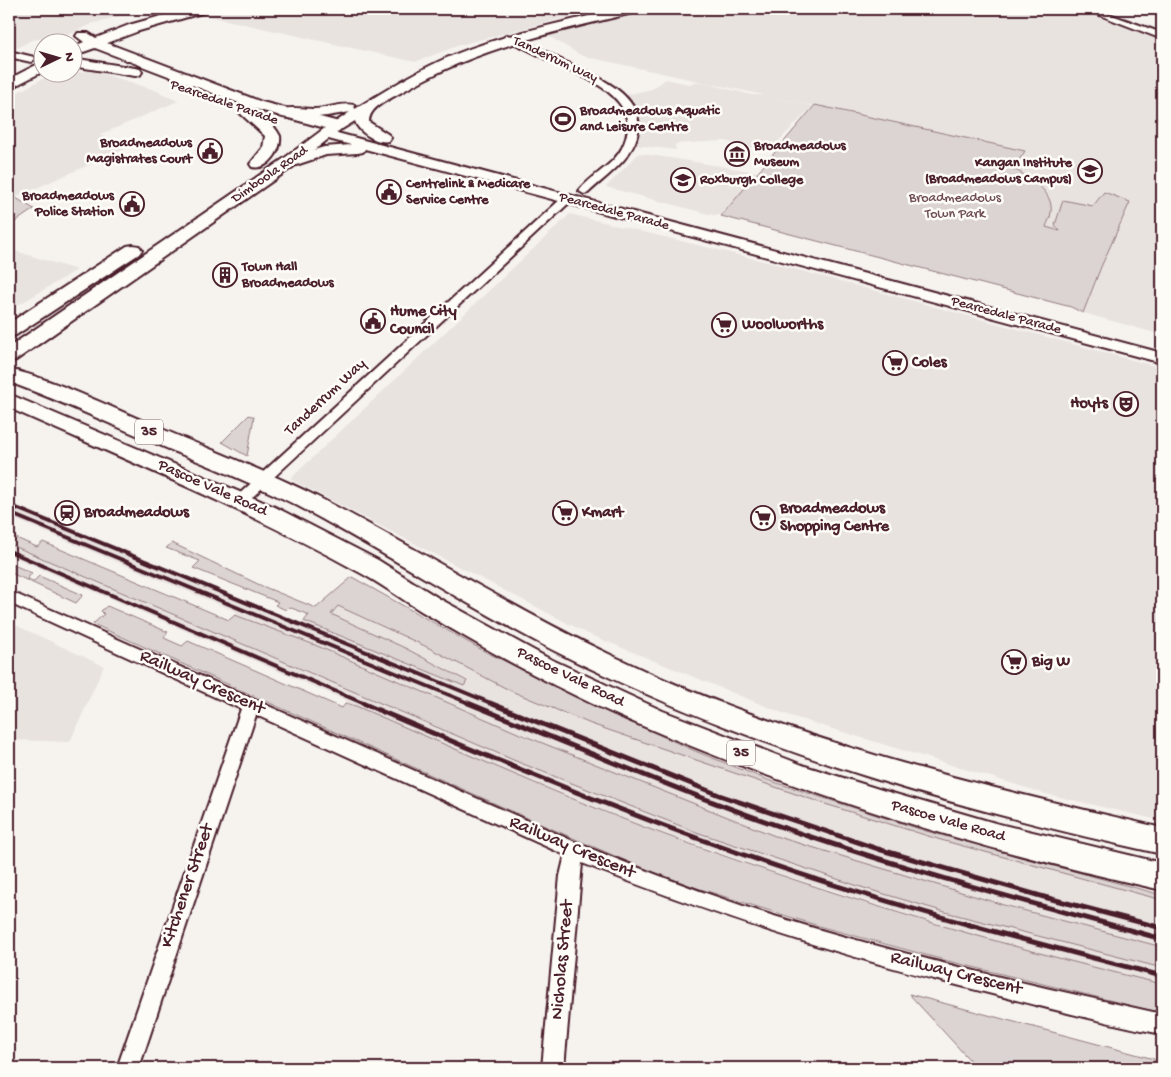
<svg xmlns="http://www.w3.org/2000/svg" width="1171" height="1077" font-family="'Gochi Hand',sans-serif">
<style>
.built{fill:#e9e3e0}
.green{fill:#dcd4d2;stroke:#937a7e}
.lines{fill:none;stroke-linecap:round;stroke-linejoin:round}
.street-casing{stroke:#4a1f2b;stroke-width:4}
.secondary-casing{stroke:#4a1f2b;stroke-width:4}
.primary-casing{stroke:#4a1f2b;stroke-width:4}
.street{fill:#fdfcf7;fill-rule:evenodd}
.secondary{fill:#fdfcf7;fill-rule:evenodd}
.primary{fill:#fdfcf7;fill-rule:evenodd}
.rail-far1{stroke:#4a1f2b;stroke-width:4}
.rail{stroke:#4a1f2b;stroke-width:5}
.labels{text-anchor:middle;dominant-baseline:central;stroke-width:5;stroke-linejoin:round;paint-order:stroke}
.far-street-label{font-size:14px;fill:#4a1f2b;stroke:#fdfcf7}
.far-poi-label{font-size:14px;font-weight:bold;fill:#4a1f2b;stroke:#fdfcf7;text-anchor:start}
.far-park-label{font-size:14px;fill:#6e4c55;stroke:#fdfcf7}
.shield{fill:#fdfcf7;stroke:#806168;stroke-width:1}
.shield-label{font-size:15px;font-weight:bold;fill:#4a1f2b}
.poi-label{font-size:16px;font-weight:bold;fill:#4a1f2b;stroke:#fdfcf7;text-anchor:start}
.street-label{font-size:16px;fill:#4a1f2b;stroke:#fdfcf7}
.near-street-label{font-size:19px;fill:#4a1f2b;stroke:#fdfcf7}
</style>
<rect width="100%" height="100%" fill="#f6f3ef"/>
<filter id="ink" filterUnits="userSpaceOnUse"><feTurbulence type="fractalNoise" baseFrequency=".02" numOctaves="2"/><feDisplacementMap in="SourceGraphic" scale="10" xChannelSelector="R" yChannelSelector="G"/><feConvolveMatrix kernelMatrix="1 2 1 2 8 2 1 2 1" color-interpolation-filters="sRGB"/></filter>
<g filter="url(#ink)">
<path class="built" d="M9,9h140l-55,14 -41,19 -7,-4 -14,2 -17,9 -6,-2z
M216,9h384l-140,36 -45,17 -216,-48z
M652,9h427l83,32v294l-79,-22 27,-69 -65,-17 -6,-41 -7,-8 -19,-9 11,-18 -442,-95 -37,-22z
M94,71l61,19 23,11 -78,34 25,14 -109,48 -7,-11v-89l33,-18 22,-6z
M666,79l23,5 12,-2 51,13h11l50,11 -44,45 -45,-10 -49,3 1,6 -42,-5 1,-9 6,-4 -6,-26 -10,-11 27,-6z
M639,153l119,19 -34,43h-12l-106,-28z
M570,214l206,50 386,104v453l-116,-27 -256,-78 -202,-82 -298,-155z
M9,249l68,21 -57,34 -11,3z
M9,502l292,121 3,-2 160,65 3,-6 -62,-32 -75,-34 8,-8 89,41 84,44 80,33 141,48 209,68 221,60v47l-227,-62 -160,-49 -62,-24 -193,-78 -205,-89 -80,-30 2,-3 -228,-95z
M9,544l509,218 178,70 109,37 140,43 217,56v16l-105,-26 -80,-22 -190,-60 -147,-51 -173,-70 -121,-52 1,-2 -338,-146z
M9,622l95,44 -34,76 -61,-2z"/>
<path class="green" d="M815,105l210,46 -12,18c16,7 41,23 38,43 0,5 -4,11 -5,15l14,4 -5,-6 8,-25 30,6 11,-14 26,10 -29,65 -18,46 -12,-6 -350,-91z
M9,186l7,12 18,11 -25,17z
M249,415l5,2 -7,39 -25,-14z
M9,535l28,12 6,-5 186,78 6,-5 80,30 205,89 255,102 229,69 158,42v21l-217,-56 -81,-24 -168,-56 -178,-70 -509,-218z
M172,543l90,43 54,22 36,-31 132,74 120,59 91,41 73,29 158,51 236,64v5l-221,-60 -119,-37 -231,-79 -80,-33 -84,-44 -89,-41 -7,8 74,34 62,33 -3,5 -160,-65 5,-6 -20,-8 -3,3 -11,-5 3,-3 -85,-34 7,-7 -34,-13z
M9,563l23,10 -5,6 7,2 5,-5 44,19 -7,8 -67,-31z
M107,606l61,26 -4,6 18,8 6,-5 154,67 4,-5 10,3c95,41 189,83 285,120 170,63 345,116 521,158v29l-214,-52 -126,-34 -125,-39 -59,-22 -93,-40 -452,-202 11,-10 -3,-3z
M909,994l245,65 3,9h-180z"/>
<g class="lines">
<defs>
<path id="street" d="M1084,9h11l67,24v6z
M507,35c19,5 35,15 52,24 28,13 86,33 79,73 -5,27 -32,44 -50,61l-4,1 -5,-3c12,-16 34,-25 43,-43 24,-47 -32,-69 -66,-84 -18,-8 -33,-19 -52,-24l-1,-2z
M9,51l25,6 1,2 -4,3 -22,-5z
M567,196l5,3 -1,2 -325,302h-10l-2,-3 2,-3 327,-300z
M9,591l573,254c66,27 133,53 202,74 124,38 251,67 378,95v20c-53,-10 -106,-24 -158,-37 -146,-36 -282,-78 -422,-134l-18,205h-22l18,-192 5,-21 -309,-140 -117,353h-22l124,-359 -232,-106z"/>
<path id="secondary" d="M619,9h20l-2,3c-83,20 -162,36 -237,81 -12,7 -31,14 -31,29l20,13 2,3 -2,3c-12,3 -31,-9 -34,-20l-13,8h-10l-2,-3 20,-14c-14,3 -66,12 -75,1 7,-8 29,-4 39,-4 13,0 28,-7 40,-4l1,4c33,-20 66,-41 101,-55 53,-21 108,-32 163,-45z
M326,130l836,223v10l-797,-214 -2,3 -5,1 -32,2 -33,11h-10l-2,-3 2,-3 41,-13 27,-2 -30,-8 -2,-3 2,-3z"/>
<path id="primary" d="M186,9h21l-2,3 -66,19 -32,12 155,59 81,21 2,3 -51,40 -278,194 -7,2v-15l273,-187 43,-32 -73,-20 -157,-60 -23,8v-9l12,-5 -8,-6 2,-3h10l8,5 33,-13z
M72,58l63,10 5,1 2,3 -2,3 -5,1 -63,-10z
M42,62v10l-33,17v-10z
M248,108c13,4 26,16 32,28 2,14 -12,35 -28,31l-2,-3 13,-16 2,-12 -25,-23 3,-3z
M133,245l6,1 3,4 -3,4 -123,81 -7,2v-14l118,-77z
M9,369c50,12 98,37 146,57 51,22 104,42 155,67 102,52 200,114 303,163 174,84 362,129 549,172v26c-192,-42 -384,-97 -562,-181 -104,-48 -201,-113 -302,-167 -41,-21 -84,-38 -127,-56 -54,-23 -107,-48 -162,-68z
M9,394l266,113 103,53 62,39 106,58 117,54 142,55 80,25 110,32 167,40v27c-176,-39 -350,-92 -517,-163 -77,-32 -152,-73 -224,-116 -21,-13 -41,-28 -64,-40 -112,-62 -231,-111 -348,-163z"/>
</defs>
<use href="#street" class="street-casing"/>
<use href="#secondary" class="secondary-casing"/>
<use href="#primary" class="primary-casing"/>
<use href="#street" class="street"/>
<use href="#secondary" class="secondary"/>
<use href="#primary" class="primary"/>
<path class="rail-far1" d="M9,505l484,199
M9,513l462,191
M9,551l356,153"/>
<path class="rail" d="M362,703c142,61 285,120 432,169 121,40 245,72 368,104
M468,703c116,47 230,97 349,136 114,38 230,68 345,100
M490,703l229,92 159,54 166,48 118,31"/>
</g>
</g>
<defs>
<symbol id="stadium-ring" viewBox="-11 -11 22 22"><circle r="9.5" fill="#fdfcf7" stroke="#4a1f2b" stroke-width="1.5"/><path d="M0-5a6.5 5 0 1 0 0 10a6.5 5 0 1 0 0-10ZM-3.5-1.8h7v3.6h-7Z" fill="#4a1f2b"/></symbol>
<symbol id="civic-ring" viewBox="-11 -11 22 22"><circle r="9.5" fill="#fdfcf7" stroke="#4a1f2b" stroke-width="1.5"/><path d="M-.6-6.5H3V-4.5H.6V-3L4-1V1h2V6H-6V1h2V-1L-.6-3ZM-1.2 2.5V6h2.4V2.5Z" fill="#4a1f2b"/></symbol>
<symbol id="museum-ring" viewBox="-11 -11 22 22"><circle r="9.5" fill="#fdfcf7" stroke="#4a1f2b" stroke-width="1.5"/><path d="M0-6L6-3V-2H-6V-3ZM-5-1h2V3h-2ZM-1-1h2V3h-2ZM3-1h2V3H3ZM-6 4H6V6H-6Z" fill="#4a1f2b"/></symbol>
<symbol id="university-ring" viewBox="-11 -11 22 22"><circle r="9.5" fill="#fdfcf7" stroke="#4a1f2b" stroke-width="1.5"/><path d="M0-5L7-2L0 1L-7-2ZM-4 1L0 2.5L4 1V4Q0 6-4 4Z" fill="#4a1f2b"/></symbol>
<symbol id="school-ring" viewBox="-11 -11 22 22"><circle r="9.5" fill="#fdfcf7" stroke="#4a1f2b" stroke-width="1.5"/><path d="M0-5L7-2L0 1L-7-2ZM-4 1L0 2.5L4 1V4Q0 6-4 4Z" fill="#4a1f2b"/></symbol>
<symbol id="building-ring" viewBox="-11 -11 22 22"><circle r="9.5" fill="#fdfcf7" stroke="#4a1f2b" stroke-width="1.5"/><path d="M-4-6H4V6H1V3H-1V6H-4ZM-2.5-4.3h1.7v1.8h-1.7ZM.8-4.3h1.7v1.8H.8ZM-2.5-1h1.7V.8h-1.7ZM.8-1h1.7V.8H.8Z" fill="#4a1f2b"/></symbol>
<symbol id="supermarket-ring" viewBox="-11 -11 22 22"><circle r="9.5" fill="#fdfcf7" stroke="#4a1f2b" stroke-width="1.5"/><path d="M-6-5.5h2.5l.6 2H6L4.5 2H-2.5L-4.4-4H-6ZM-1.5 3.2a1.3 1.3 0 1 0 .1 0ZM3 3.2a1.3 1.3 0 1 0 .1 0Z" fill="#4a1f2b"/></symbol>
<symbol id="theatre-ring" viewBox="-11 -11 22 22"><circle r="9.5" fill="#fdfcf7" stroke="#4a1f2b" stroke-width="1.5"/><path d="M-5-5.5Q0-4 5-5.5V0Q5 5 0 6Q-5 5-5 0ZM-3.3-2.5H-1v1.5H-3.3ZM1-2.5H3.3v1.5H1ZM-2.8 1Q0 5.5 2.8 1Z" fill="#4a1f2b"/></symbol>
<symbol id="station-ring" viewBox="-11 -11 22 22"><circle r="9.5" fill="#fdfcf7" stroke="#4a1f2b" stroke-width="1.5"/><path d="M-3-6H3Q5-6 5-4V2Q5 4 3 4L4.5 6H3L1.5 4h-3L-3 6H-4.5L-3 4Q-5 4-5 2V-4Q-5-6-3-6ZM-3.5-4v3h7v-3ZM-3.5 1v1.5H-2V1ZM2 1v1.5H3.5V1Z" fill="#4a1f2b"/></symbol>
</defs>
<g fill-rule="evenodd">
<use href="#stadium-ring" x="549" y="105" width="28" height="28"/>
<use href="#civic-ring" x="196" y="137" width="28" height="28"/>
<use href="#museum-ring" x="723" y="140" width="28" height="28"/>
<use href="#university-ring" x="1076" y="157" width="28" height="28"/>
<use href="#school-ring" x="669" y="166" width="28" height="28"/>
<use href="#civic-ring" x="375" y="178" width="28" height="28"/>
<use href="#civic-ring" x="118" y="190" width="28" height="28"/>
<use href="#building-ring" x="211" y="261" width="28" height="28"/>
<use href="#civic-ring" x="359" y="307" width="28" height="28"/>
<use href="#supermarket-ring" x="710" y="311" width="28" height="28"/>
<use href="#supermarket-ring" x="881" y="349" width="28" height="28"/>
<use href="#theatre-ring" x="1112" y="390" width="28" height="28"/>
<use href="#station-ring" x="53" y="499" width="28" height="28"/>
<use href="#supermarket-ring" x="551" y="499" width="28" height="28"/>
<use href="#supermarket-ring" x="749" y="504" width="28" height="28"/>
<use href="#supermarket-ring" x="1000" y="648" width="28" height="28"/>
</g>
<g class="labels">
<g class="far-street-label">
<text transform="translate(555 60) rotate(25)">Tanderrum Way</text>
<text transform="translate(224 103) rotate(19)">Pearcedale Parade</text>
<text transform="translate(270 175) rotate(-35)">Dimboola Road</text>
<text transform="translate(614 212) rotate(15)">Pearcedale Parade</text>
<text transform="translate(1006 316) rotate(15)">Pearcedale Parade</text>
</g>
<g class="far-poi-label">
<text x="580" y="111">Broadmeadows Aquatic<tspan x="580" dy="16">and Leisure Centre</tspan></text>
<text x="192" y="143" text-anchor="end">Broadmeadows<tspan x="192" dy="16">Magistrates Court</tspan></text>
<text x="754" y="146">Broadmeadows<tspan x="754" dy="16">Museum</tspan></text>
<text x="1072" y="163" text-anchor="end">Kangan Institute<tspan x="1072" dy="16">(Broadmeadows Campus)</tspan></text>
<text x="700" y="180">Roxburgh College</text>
<text x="406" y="184">Centrelink &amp; Medicare<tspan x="406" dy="16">Service Centre</tspan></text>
<text x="114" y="196" text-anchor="end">Broadmeadows<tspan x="114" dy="16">Police Station</tspan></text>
<text x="242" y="267">Town Hall<tspan x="242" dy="16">Broadmeadows</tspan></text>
</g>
<g class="far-park-label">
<text x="955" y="198">Broadmeadows<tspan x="955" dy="16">Town Park</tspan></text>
</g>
<g class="shield">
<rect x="135" y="419.5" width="28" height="25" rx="4"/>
<rect x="727" y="740.5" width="28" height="25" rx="4"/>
</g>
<g class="shield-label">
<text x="149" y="432">35</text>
<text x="741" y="753">35</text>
</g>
<g class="poi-label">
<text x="390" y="312">Hume City<tspan x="390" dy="18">Council</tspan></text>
<text x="742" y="325">Woolworths</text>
<text x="912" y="363">Coles</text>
<text x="1108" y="404" text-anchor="end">Hoyts</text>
<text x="780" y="509">Broadmeadows<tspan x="780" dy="18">Shopping Centre</tspan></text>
<text x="84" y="513">Broadmeadows</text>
<text x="582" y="513">Kmart</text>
<text x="1032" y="662">Big W</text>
</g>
<g class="street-label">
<text transform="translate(326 398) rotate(-43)">Tanderrum Way</text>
<text transform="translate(212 489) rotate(24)">Pascoe Vale Road</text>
<text transform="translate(570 678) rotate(26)">Pascoe Vale Road</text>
<text transform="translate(948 822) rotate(16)">Pascoe Vale Road</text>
</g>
<g class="near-street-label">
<text transform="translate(202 683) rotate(24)">Railway Crescent</text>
<text transform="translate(572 848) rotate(23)">Railway Crescent</text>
<text transform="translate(188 886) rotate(-71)">Kitchener Street</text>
<text transform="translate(563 960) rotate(-85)">Nicholas Street</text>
<text transform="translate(956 974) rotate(14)">Railway Crescent</text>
</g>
</g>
<rect width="1171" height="1077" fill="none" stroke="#fdfcf7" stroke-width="30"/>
<rect x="15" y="15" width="1141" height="1047" fill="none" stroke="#4a1f2b" stroke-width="2" filter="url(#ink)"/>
<g transform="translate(58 58) rotate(85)"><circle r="24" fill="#fdfcf7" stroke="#b5a4a5"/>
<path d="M0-4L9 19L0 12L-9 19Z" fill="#4a1f2b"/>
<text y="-8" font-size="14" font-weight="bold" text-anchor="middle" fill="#4a1f2b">N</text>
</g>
</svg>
